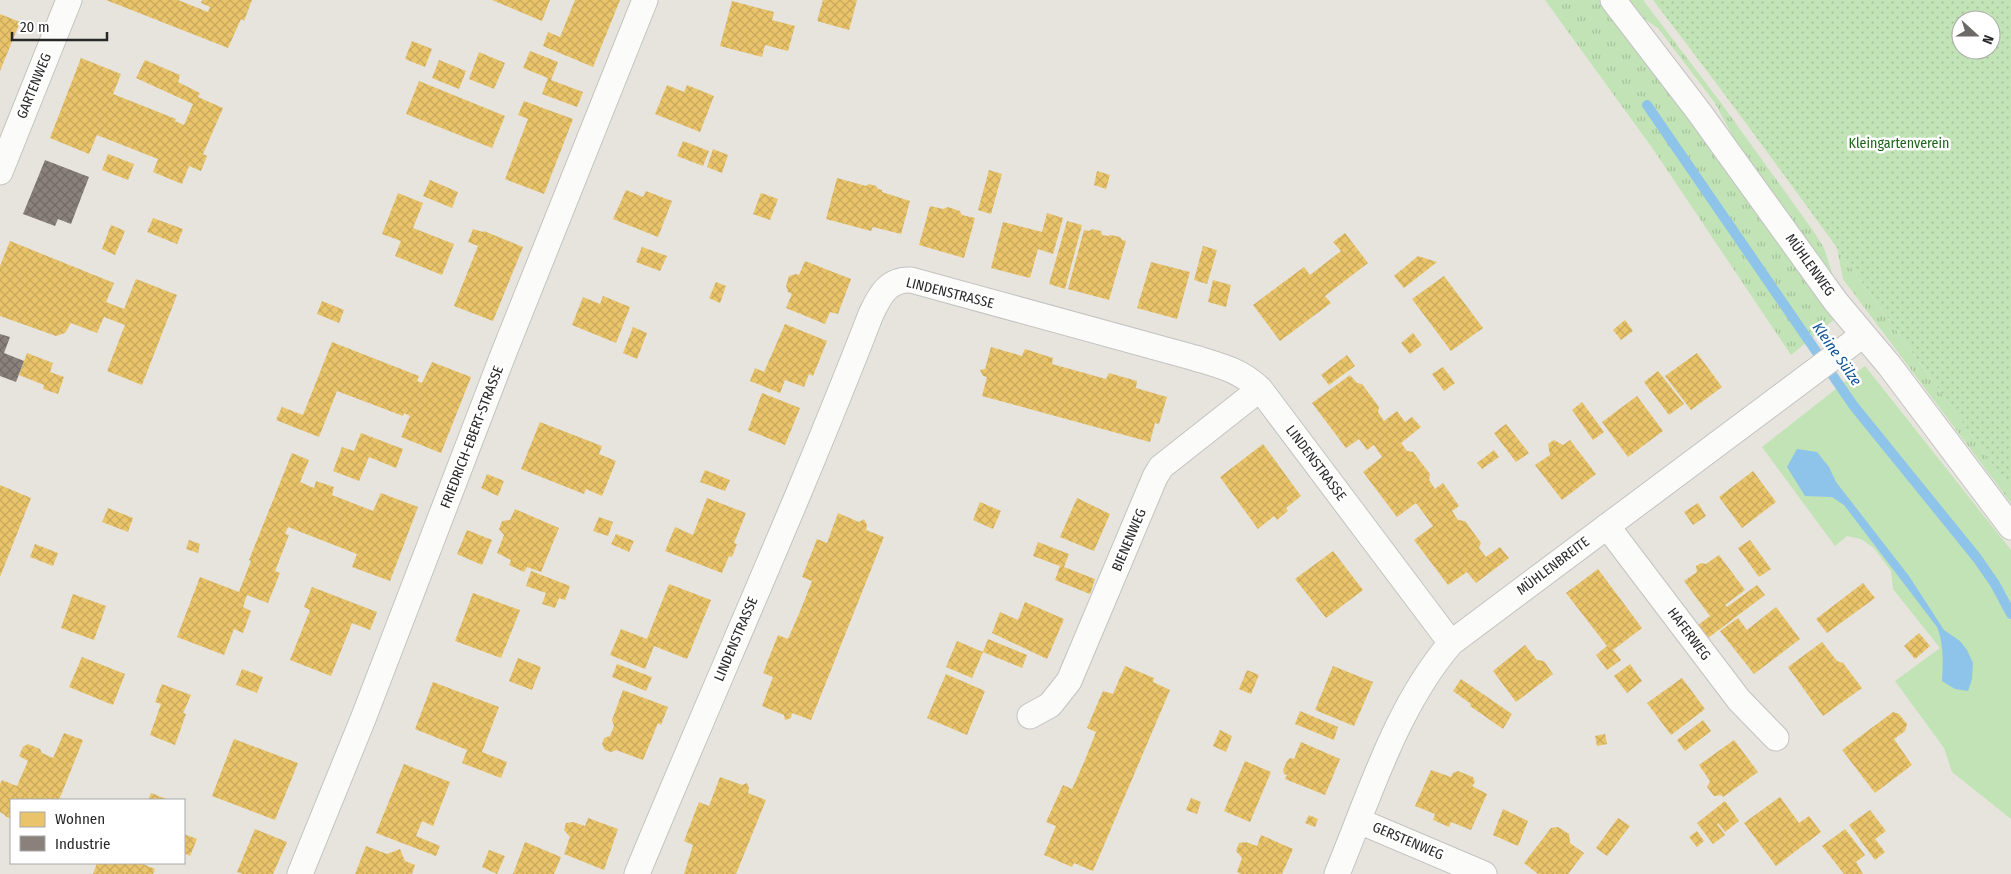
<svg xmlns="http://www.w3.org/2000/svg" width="2011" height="874" font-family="'Fira Sans Condensed',sans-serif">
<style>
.grass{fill:url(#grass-tufts)}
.park{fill:#c1e3b5}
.garden{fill:url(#garden-dots);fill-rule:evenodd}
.water{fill:#8fc4ea}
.homes{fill:url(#homes-cross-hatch)}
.industry{fill:url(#industry-cross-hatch)}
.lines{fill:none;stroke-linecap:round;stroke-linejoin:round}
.stream{stroke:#8fc4ea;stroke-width:10}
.minor-casing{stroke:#c4c3c3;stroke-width:27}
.minor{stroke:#fbfbfa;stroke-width:25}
.labels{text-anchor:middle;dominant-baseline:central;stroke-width:5;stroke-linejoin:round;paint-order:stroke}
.street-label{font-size:14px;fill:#282828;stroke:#fff}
.park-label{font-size:14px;fill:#1c6418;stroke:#fff}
.water-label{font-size:15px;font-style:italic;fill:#0c5297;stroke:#fff}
</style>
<defs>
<pattern id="grass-tufts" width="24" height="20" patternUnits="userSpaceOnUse" patternTransform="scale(1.25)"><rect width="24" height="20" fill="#c1e3b5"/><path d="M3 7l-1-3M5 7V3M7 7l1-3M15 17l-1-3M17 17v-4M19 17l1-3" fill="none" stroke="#a6c39c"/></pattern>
<pattern id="garden-dots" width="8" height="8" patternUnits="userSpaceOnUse" patternTransform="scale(1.25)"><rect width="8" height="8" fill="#c1e3b5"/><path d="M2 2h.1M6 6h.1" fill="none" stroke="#a6c39c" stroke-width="1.8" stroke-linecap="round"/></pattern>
<pattern id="homes-cross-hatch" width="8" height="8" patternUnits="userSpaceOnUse" patternTransform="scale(1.25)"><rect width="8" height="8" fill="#e9c46a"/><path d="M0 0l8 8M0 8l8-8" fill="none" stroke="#c8a85c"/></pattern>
<pattern id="industry-cross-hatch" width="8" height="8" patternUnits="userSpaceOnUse" patternTransform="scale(1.25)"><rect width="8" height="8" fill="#8a817c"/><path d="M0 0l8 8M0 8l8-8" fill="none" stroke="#716a66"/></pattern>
</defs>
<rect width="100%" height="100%" fill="#e7e4dd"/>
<path class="grass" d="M1545,0h57l234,318 -45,37 -138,-206z
M1625,0h18l78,103 93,129 10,16 10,31 -96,-133 -23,-43 -57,-75 -22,-14z
M1837,248l174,242v13l-168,-224z"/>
<path class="park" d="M1865,366l146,184v269l-59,-47 -8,-24 -49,-67 45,-33 -47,-59 -2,-18 -17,-23 -13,-9 -14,-3 -12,10 -73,-99z"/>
<path class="garden" d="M1653,0h358v490c-118,-164 -235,-330 -358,-490zM1961,20h30v30h-30z"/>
<path class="water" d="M1797,449l20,3 12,15 7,15 73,94 35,54 16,11 7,9 6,13 -1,16 -4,12 -13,-2 -13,-8c1,-20 2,-36 -5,-54l-93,-122 -12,-8 -27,-1 -18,-29z"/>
<path class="homes" d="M106,0h72l30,12 2,-5 -9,-4 1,-3h50l-8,21 -3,-2 -13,29z
M492,0h58l-8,21z
M575,0h45l-27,67 -50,-21 5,-14 12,5z
M823,0h34l-8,30 -32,-9z
M732,1l42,11 -2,8 23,6 -7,25 -23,-6 -3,12 -42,-11z
M0,14l20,8 -20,49z
M412,41l20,8 -7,18 -20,-8z
M530,51l28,11 -7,18 32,12 -6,15 -35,-13 6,-16 -25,-10z
M479,52l26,11 -11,26 -25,-10z
M81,58l40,16 -8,20 63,25 -1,2 9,4 9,-21 -57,-26 9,-18 35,15 -2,7 22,11 -2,4 25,11 -20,46 4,2 -6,15 -12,-5 -7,18 -29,-12 5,-13 -61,-24 -8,19 -39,-16z
M439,60l27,11 -7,18 -27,-11z
M419,81l86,35 -13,32 -86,-34z
M667,85l17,7 3,-7 27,11 -14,36 -45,-18z
M524,101l49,18 -29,75 -39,-15 23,-60 -10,-4z
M683,141l26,10 -6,15 -26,-10z
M713,149l15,6 -6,18 -15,-6z
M108,154l26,10 -6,16 -26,-10z
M989,170l13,4 -11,40 -13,-4z
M1097,171l13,4 -4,14 -12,-4z
M837,178l29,8 3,-2 7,2 2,3 4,1v2l28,9 -9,33 -28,-7 -2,4 -45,-12z
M430,180l28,12 -6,16 -29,-12z
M626,190l17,7 3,-6 26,10 -14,36 -45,-18z
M398,193l25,10 -10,25 41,16 -12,31 -47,-19 6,-15 -19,-7z
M761,193l17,6 -8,21 -17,-6z
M930,206l13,3 5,-2 12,4 2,4 13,3 -11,40 -45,-13z
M1047,213l16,5 -10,36 -15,-5 -8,29 -39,-10 12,-46 39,10z
M153,218l30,11 -6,15 -30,-12z
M1067,221l15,4 -17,64 -16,-5z
M111,225l14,6 -10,24 -13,-6z
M473,229l10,3 1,-1 39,16 -30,74 -39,-15 24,-60 -10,-4z
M1092,229l9,2 1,4 6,1 3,-1 9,2 2,3 4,1 -17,59 -41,-11 16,-59 5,1z
M1345,233l23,30 -43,33 6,7 -51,38 -27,-36 51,-38 6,8 31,-24 -8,-9z
M10,241l104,42 -8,19 18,7 12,-30 41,16 -35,90 -35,-14 18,-46 -21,-8 -7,16 -26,-10 -6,10 -9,3 -56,-20v-50z
M1203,246l14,4 -10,34 -13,-4z
M642,247l25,9 -7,15 -24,-9z
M1418,256l19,6 -33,26 -10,-12z
M805,261l46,18 -13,35 -8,-2 -5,12 -39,-16 6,-14 -4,-2 -2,-6 3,-10 7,-2 3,1z
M1151,262l39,10 -13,47 -40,-11z
M1444,276l39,52 -32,23 -39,-52z
M1213,280l18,5 -5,22 -18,-5z
M716,282l10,4 -6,17 -11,-5z
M603,296l27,11 -14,36 -44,-18 11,-28 17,7z
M322,301l22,9 -5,13 -22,-9z
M1625,320l8,11 -12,9 -8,-10z
M785,324l42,17 -14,35 -4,-2 -5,13 -19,-7 -5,13 -30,-12 5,-13 9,4z
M633,327l14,6 -10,26 -14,-6z
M1413,333l9,12 -12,9 -9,-11z
M332,342l87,34 -2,5 5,2 10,-21 39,15 -30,76 -40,-16 9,-21 -6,-3 -1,3 -66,-25 -18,46 -43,-17 6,-13 21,8z
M991,347l31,9 3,-7 28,9 -1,6 54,15 3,-6 28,8 -1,7 31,9 -8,27 -4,-1 -5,19 -168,-46 5,-19 -4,-1 -3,-6 5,-1z
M27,353l26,10 -3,9 14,5 -6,17 -15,-5 1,-4 -25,-10z
M1697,353l25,34 -31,23 -26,-34z
M1347,355l8,11 -26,19 -8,-10z
M1443,367l12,16 -11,8 -12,-17z
M1658,371l26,33 -15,11 -25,-33z
M1350,375l7,8 5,1 17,23 -1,5 6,9 13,-10 8,11 7,-5 9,10 -20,16 6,8 6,1 17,22 -1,6 6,9 8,-6 16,23 -7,5 6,9 7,1 16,22 -2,5 7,9 14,-10 9,11 -33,25 -9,-11 -19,13 -34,-45 19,-14 -17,-23 -19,14 -34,-45 19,-15 -8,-12 -7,5 -8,-11 -13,9 -34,-45z
M762,393l38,15 -15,37 -37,-15z
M1637,396l26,35 -35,26 -26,-35z
M1582,402l22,30 -11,8 -21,-30z
M540,422l62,24 -3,8 17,7 -14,35 -16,-7 -2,5 -63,-25z
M1506,424l23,29 -13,9 -22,-29z
M361,433l42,16 -7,19 -27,-11 -10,24 -26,-10 9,-24 12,4z
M1554,440l9,5 7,-5 26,34 -34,26 -27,-35 15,-10 -2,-11z
M1263,444l38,52 -15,12 2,3 -11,9 -3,-4 -16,13 -38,-52z
M1494,450l5,7 -17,12 -5,-6z
M292,453l17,7 -9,22 14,6 2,-7 18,6 -2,8 41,16 8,-18 37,14 -28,74 -38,-14 5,-13 -69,-27 -3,7 4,1 -14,36 5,2 -12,30 -21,-8 -4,12 8,4 -8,22 -9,-4 -10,26 -47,-18 23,-60 39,15 12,-31 -2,-1z
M705,470l25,10 -5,11 -25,-9z
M1753,471l23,31 -34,26 -23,-31z
M487,474l17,7 -6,15 -17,-8z
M0,485l31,13 -31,79z
M707,498l39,15 -12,30 3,1 -5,13 -3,-1 -7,17 -57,-22 10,-24 18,8z
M1077,498l33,16 -16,37 -34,-14z
M980,502l21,9 -8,18 -20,-9z
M1698,503l8,13 -13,9 -9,-13z
M108,508l25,10 -5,14 -26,-10z
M515,509l44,19 -18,44 -14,-5 -3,5 -15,-7 2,-5 -14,-7 7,-18 -5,-6 3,-8 8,-1z
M838,513l21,9 5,-3 3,6 -1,5 18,7 -73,183 -19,-7 -1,5 -6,2 -1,-5 -22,-9 11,-29 -10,-4 15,-38 10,4 13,-30 11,-28 -10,-4 15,-38 10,4z
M599,517l14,5 -5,14 -15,-5z
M467,530l25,10 -10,25 -25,-11z
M616,534l18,7 -5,11 -18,-8z
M189,540l11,4 -2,9 -12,-4z
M1750,540l21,29 -12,8 -21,-29z
M1038,542l31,12 -5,13 31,12 -5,15 -35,-14 5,-14 -27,-10z
M35,544l23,9 -5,13 -23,-9z
M1333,551l30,39 -37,28 -31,-39z
M1719,555l26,35 -20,15 2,2 30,-22 8,10 -57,43 -10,-13 12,-9 -26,-35 13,-9 -1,-6 5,-3 5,1z
M1598,569l44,59 -29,22 8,10 -14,10 -11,-15 11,-9 -41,-53z
M531,571l39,15 -5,14 -6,-2 -4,10 -13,-4 4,-11 -20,-7z
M1863,583l12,15 -48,35 -11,-14z
M669,584l42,16 -24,59 -33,-13 -9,23 -35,-14 11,-26 26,10z
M312,587l65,25 -7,18 -18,-7 -21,53 -41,-16 20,-50 -6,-3z
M473,593l47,17 -19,48 -46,-17z
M73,594l33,12 -12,34 -33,-12z
M1025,602l39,17 -17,40 -55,-26 8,-21 18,8z
M1776,607l24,32 -46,35 -34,-43 18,-13 9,12z
M1919,633l11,13 -15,13 -11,-13z
M988,639l39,16 -5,13 -39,-16z
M957,641l26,11 -11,26 -26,-11z
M1822,642l15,19 6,2 19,25 -39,28 -35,-49z
M1525,645l12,15 7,1 9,13 -37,28 -23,-31z
M82,657l43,17 -12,31 -44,-18z
M518,658l23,9 -9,23 -23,-9z
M617,664l35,13 -6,14 -34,-14z
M1630,664l12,17 -15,12 -13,-17z
M1125,666l29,12 -1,4 17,8 -77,181 -19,-8 -2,4 -28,-12 12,-29 -10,-4 17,-37 9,4 13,-29 11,-28 -9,-4 16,-37 10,3z
M1333,666l40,16 -19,44 -39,-16z
M242,669l21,8 -6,16 -21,-8z
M1247,670l12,5 -8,19 -12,-5z
M946,674l39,17 -18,44 -40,-17z
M1682,678l23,31 -34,26 -24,-32z
M1461,679l51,35 -9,15 -33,-23 1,-2 -18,-13z
M433,682l66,25 -17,45 25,10 -6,16 -39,-15 5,-13 -52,-21z
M162,684l29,11 -8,18 3,1 -11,31 -25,-10 11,-31 -6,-2z
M623,690l45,17 -7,18 -3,-2 -15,37 -27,-10 -5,2 -6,-2 -3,-6 2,-6 6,-2 4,-10 -2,-6z
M1300,711l38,16 -4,13 -39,-16z
M1893,712l6,2 8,10 -2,7 -11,8 18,26 -37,28 -33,-43z
M1703,720l8,11 -26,20 -8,-11z
M1220,730l12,6 -6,16 -13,-6z
M64,733l19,7 -24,60h-48v19l-6,-3v-1l-5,-3v-28l2,-4 15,6 11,-25 -9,-5 4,-9 5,-3 12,5 2,4 11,5z
M1605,734l2,10 -10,2 -2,-10z
M234,739l64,24 -23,57 -63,-24z
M1734,740l24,32 -35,25 -2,-2 -7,1 -7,-9 3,-6 -11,-16z
M1301,742l39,17 -15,36 -40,-16 2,-4 -3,-1 -1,-4 4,-9 3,-3 4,1z
M1245,761l26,11 -21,50 -26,-11z
M404,764l46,18 -17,44 -11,-5 -6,15 24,10 -4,10 -60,-23z
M1431,770l20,7 2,-4 5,-2 15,6 2,5 -3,4 15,8 -16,36 -20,-8 -2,5 -16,-7 2,-6 -20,-8z
M720,777l22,8 5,-2 2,5 -1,5 18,7 -30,74h-52l9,-29 -9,-4 15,-39 10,4z
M151,793l18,7h-21z
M1780,797l19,26 10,-7 12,16 -45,34 -32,-43z
M1191,798l10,4 -4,12 -11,-4z
M1725,801l14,20 -14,11 -7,-9 -1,1 8,11 -12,9 -16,-21z
M1503,809l25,12 -10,25 -25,-11z
M1870,810l16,21 -11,8 10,13 -10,8 -26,-35z
M1309,815l9,4 -3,8 -10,-4z
M588,818l30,11 -14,41 -40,-16 6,-17 -6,-7 2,-7 7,-1 12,4z
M1618,818l12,8 -23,30 -11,-8z
M1558,827l11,7 1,9 14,10 -16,21h-30l-14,-11 27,-35z
M255,829l32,13 -14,32h-30l-6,-2z
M1845,829l20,26 -9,7 7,12h-19l-22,-28z
M1697,831l7,10 -7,6 -8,-10z
M184,834l13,5 -7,17 -6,-3z
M1261,835l32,14 -11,25h-41l-4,-2 5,-14 -6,-7 3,-8 7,-1 11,4z
M525,842l36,15 -7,17h-41z
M366,846l21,8 13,-5 5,12 10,4 -3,9h-57z
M489,850l16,6 -8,18 -15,-7z
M97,863h43l15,6 -2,5h-60z"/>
<path class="industry" d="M45,160l44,17 -18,47 -13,-5 -3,7 -32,-12z
M0,334l10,3 -6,16 20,8 -8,21 -16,-6z"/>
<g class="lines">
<path class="stream" d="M1647,105l206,300 124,153 18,26 16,30"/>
<defs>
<path id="minor" d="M1613,0l86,112 137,190 53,63 122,162
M0,172l69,-172
M1607,526l132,174 37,38
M1030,716l20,-11 19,-24 86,-204 6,-10 99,-78
M1359,821l125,53
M300,874l63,-155 140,-364 142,-355
M637,874c77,-187 161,-371 234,-560 9,-19 17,-35 40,-34l284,78c26,8 45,12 65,31l191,254
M1337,874c32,-77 59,-167 114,-231l412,-308"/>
</defs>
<use href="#minor" class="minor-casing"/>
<use href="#minor" class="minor"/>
</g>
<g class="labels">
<g class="street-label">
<text transform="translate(34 86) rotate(-68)">GARTENWEG</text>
<text transform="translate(1810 265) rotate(54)">MÜHLENWEG</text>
<text transform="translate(950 293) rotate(14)">LINDENSTRASSE</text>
<text transform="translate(472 437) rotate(-69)">FRIEDRICH-EBERT-STRASSE</text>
<text transform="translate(1316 463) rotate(53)">LINDENSTRASSE</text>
<text transform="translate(1129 540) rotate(-67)">BIENENWEG</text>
<text transform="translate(1553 566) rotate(-37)">MÜHLENBREITE</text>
<text transform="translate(1689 634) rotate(53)">HAFERWEG</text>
<text transform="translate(736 639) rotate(-67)">LINDENSTRASSE</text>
<text transform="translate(1408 841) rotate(23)">GERSTENWEG</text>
</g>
<g class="park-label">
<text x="1899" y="143">Kleingartenverein</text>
</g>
<g class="water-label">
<text transform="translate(1837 354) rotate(55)">Kleine Sülze</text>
</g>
</g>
<rect x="10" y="799" width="175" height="65" fill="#ffffff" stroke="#a9a9a9"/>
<rect x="20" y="812" width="25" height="15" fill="#e9c46a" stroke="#a9a9a9"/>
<text x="55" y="824" font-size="15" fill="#282828">Wohnen</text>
<rect x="20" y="836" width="25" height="15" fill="#8a817c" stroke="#a9a9a9"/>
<text x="55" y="849" font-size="15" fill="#282828">Industrie</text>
<g transform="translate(1976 35) rotate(111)"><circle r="24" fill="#ffffff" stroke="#a9a9a9"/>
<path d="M0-4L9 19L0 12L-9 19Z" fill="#6b6a67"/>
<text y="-8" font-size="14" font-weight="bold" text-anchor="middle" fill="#282828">N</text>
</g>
<path d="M12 32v8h95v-8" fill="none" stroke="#282828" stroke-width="2.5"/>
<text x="20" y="32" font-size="15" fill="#282828" stroke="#ffffff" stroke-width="4" paint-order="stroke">20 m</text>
</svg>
